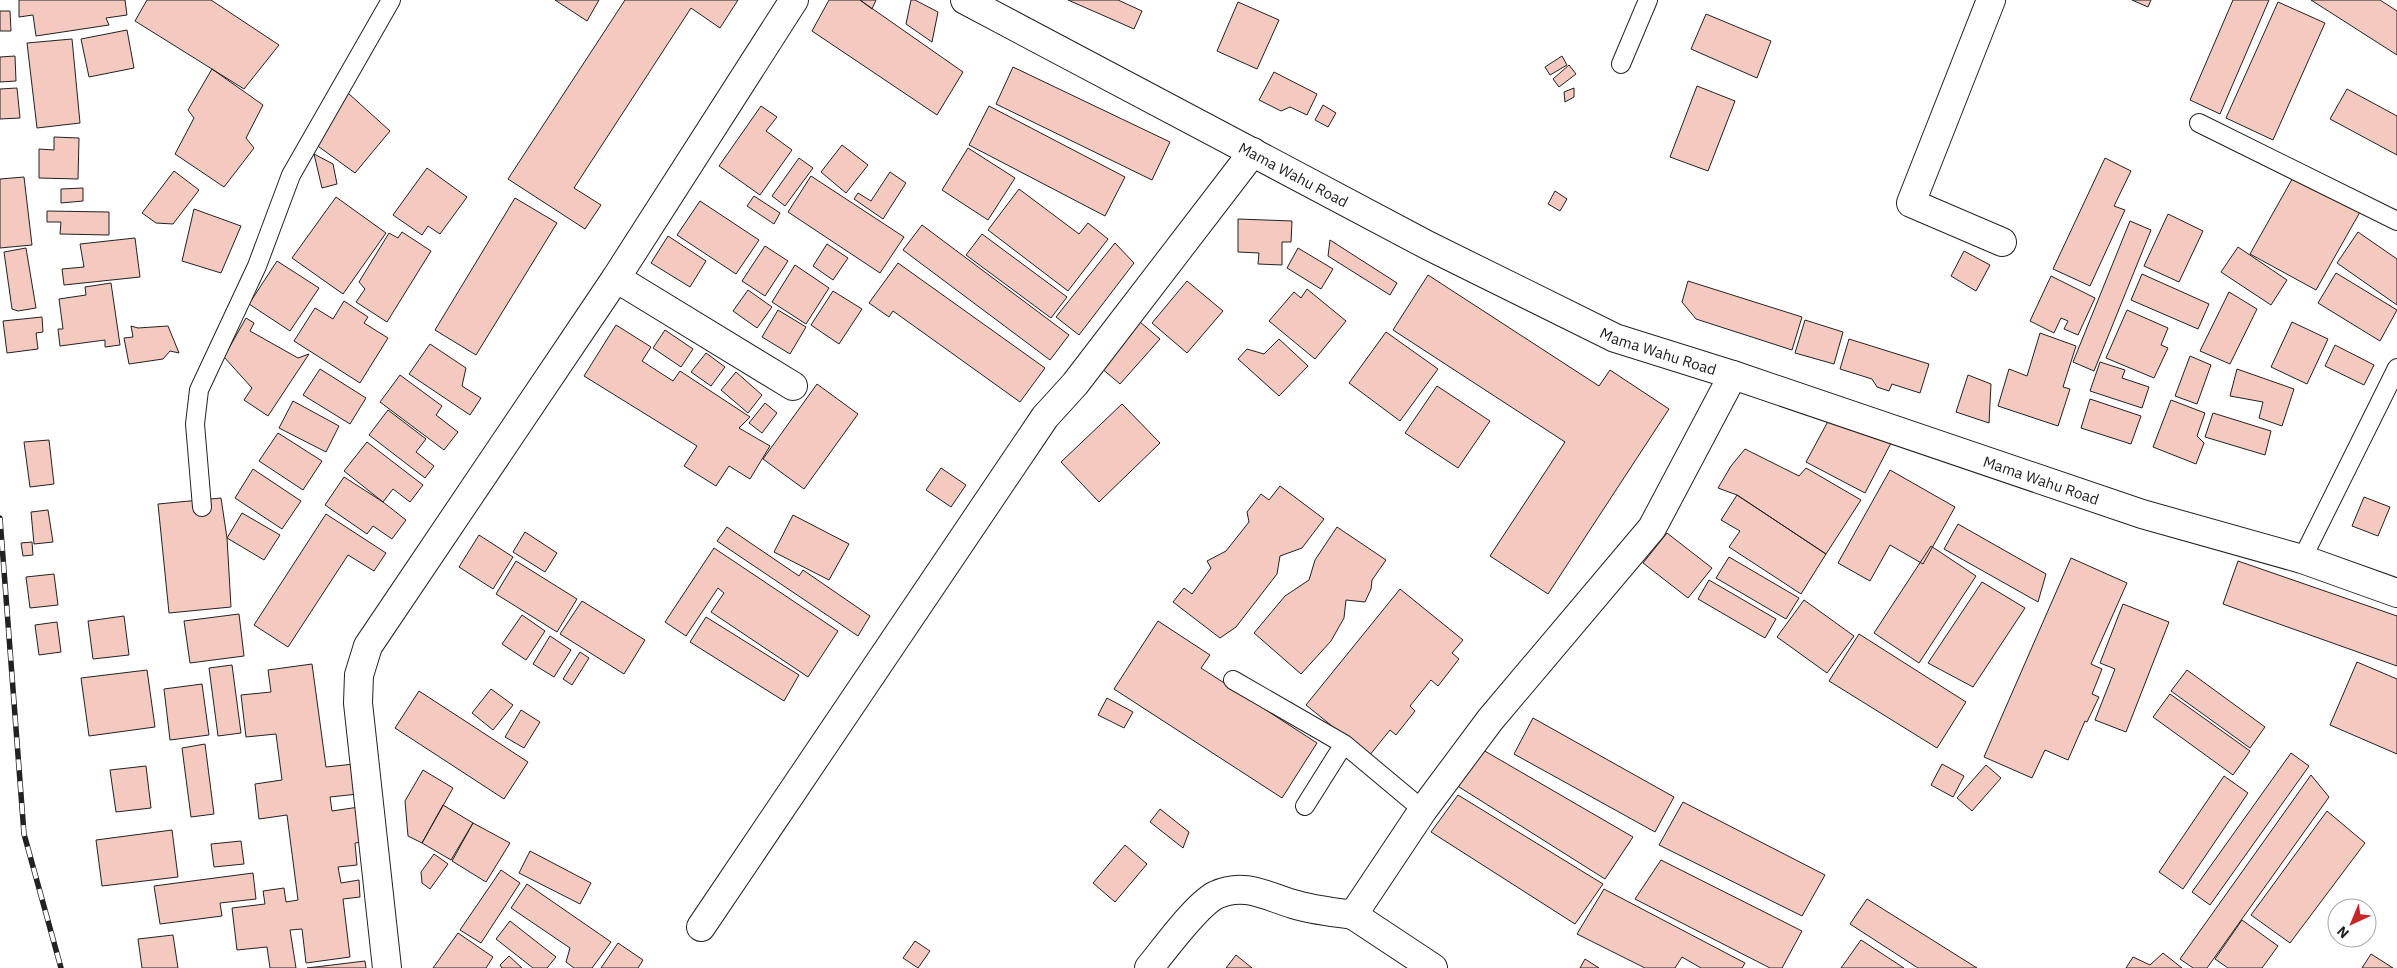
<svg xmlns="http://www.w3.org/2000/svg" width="2397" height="968" font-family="'IBM Plex Sans',sans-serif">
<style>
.building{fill:#f3c9c0;stroke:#222}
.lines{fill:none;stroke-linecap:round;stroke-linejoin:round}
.service-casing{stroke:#222;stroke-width:20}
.minor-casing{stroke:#222;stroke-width:30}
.service{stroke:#fff;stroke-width:18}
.minor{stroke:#fff;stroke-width:28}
.rail-casing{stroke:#222;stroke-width:5.5}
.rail{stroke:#fff;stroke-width:4;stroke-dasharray:11;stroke-linecap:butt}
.labels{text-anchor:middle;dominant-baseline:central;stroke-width:4;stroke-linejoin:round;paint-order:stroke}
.street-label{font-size:15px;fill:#222;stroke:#fff}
</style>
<rect width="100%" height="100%" fill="#fff"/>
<path class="building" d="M19,0h106l2,15 -21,3 3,7 -73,11 -3,-21 -14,2z
M147,0h64l68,45 -35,44 -109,-68z
M555,0h44l-12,21z
M625,0h113l-18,28 -29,-20 -117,180 27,17 -16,24 -77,-50z
M829,0h31l103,72 -26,43 -125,-84z
M860,0h16l-4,9z
M911,0h4l23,12 -6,30 -26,-18z
M1068,0h50l24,11 -8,18z
M2132,0h19l-3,7z
M2233,0h36l-49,114 -30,-14z
M2311,0h69l17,11v44z
M1238,2l41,18 -22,49 -40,-18z
M2278,2l47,21 -52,117 -47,-22z
M0,11h10l1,20h-11z
M1706,14l65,27 -14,37 -66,-29z
M127,30l7,38 -45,9 -8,-38z
M72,39l8,84 -43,5 -10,-85z
M15,56l1,25 -16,1v-25z
M1562,56l5,9 -17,10 -5,-8z
M1569,65l7,9 -17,13 -6,-8z
M1013,67l157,75 -18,38 -156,-76z
M212,69l51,36 -17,33 8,10 -30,39 -49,-33 19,-36 -6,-8z
M1274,72l43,22 -10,21 -17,-8 -9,4 -22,-11z
M1697,86l38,15 -27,70 -38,-14z
M17,88l3,30 -20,1v-30z
M1574,88v9l-9,5 -1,-10z
M2347,89l50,27v39l-67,-36z
M348,93l42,38 -35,42 -40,-29z
M1323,105l13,8 -8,14 -13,-7z
M761,106l16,11 -11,14 26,19 -32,45 -41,-29z
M989,106l136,71 -20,39 -136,-71z
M54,137l25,1 -1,41 -39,-1v-29l15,1z
M842,145l26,20 -22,28 -25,-21z
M968,148l47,30 -27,42 -46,-30z
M314,154l19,10 4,20 -15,4z
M799,158l14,10 -28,38 -13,-10z
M2105,158l26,13 -17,35 11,4 -35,76 -37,-17z
M427,168l40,29 -27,37 -12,-8 -6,9 -29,-20z
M174,171l25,19 -26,34 -17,-1 -14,-10z
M890,172l16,11 -23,36 -29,-20 4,-6 13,8z
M2295,174l65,38 -44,78 -66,-36z
M811,176l93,61 -24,36 -92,-61z
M24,177l8,68 -32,3v-69z
M83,188v13l-22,2v-14z
M1019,189l60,45 9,-11 20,16 -40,52 -80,-61z
M1555,191l12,8 -7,12 -12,-7z
M754,196l26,17 -6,11 -27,-18z
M336,197l50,36 -43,61 -51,-36z
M515,198l42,25 -81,132 -41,-25z
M700,201l59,39 -23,34 -59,-39z
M194,209l47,17 -20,47 -39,-12z
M47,211l62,1v23l-49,-1 1,-12h-14z
M2168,214l35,17 -24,51 -35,-16z
M1238,219l54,2 -1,21h-9v23l-24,-1 1,-11 -21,-1z
M2130,221l21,9 -57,141 -21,-9z
M922,225l147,110 -19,25 -147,-110z
M402,232l29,19 -44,71 -31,-20 9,-13 -6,-7 30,-49 9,5z
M2358,232l39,27v46l-60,-42z
M982,234l85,63 -16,21 -85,-63z
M668,236l38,25 -16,26 -39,-24z
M135,238l5,39 -76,8 -2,-16 22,-2 -4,-23z
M1330,240l67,43 -7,12 -62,-39z
M1115,243l19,20 -55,72 -23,-18z
M827,244l21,14 -15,22 -20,-14z
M765,246l23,15 -23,35 -23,-15z
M2238,247l49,33 -16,25 -50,-33z
M26,248l10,60 -18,3 -6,-2 -8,-57z
M1298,248l35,21 -12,20 -34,-21z
M1964,251l26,14 -14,26 -25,-15z
M277,261l42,27 -29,43 -41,-27z
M898,263l147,105 -25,34 -127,-91 -4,6 -20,-14z
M795,265l34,23 -23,36 -34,-22z
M2336,273l61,37 -17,31 -62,-38z
M2142,274l67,30 -11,25 -67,-29z
M1428,275l171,111 11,-16 59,39 -121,185 -58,-38 75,-114 -172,-112z
M2051,276l44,22 -17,37 -14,-6 4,-8 -7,-3 -7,15 -24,-12z
M1187,281l36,30 -36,42 -35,-30z
M1688,281l114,36 -10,33 -96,-31 -14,-17z
M111,283l9,62 -15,2v-7l-45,6 -2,-17h5l-4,-30 27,-4 -1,-8z
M1307,289l39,32 -31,38 -46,-38 25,-29 7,6z
M748,290l24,17 -15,21 -24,-17z
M833,291l29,18 -23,35 -28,-19z
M2229,292l28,17 -27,55 -30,-13z
M344,301l24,16 -4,6 24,15 -28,45 -66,-42 21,-33 18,11z
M778,310l28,17 -16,27 -28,-17z
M2127,310l41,18 -7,17 7,3 -14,30 -48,-20z
M42,317l1,15 -7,1 2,16 -31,4 -4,-32z
M246,318l8,5 -4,8 48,27 11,-4 -41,62 -24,-16 8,-12 -28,-31z
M1805,320l38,12 -9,32 -39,-11z
M1140,322l20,17 -40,45 -20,-17z
M2292,322l36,17 -21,45 -36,-17z
M616,325l35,22 -9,14 31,20 7,-10 70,46 -11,11 31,18 -20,33 -21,-13 -13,20 -32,-20 13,-20 -113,-70z
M131,326l7,2 30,-2 11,27 -9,-2 -7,8 -34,5 -5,-26 9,-1z
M665,330l28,19 -12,18 -28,-19z
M1386,332l52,37 -38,52 -51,-38z
M2040,333l36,13 -13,41 7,2 -12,37 -60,-20 11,-37 18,7z
M1279,339l29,27 -29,30 -41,-37 9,-10 17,5z
M1849,339l80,25 -9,29 -28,-9 -3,7 -12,-4 -5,-8 -32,-10z
M430,344l36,24 -4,18 19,12 -11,17 -61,-41z
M2335,345l39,20 -10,20 -39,-19z
M706,353l19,14 -14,19 -20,-14z
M2190,356l21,9 -14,39 -22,-8z
M2100,362l25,8 -3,8 27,9 -7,21 -52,-17z
M320,369l46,29 -16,26 -47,-29z
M2237,369l57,20 -12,37 -23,-8 4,-16 -33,-6z
M736,372l26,23 -14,18 -27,-23z
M400,375l42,31 -6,9 22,17 -14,18 -64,-48z
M1968,375l23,9 -2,39 -33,-11z
M817,384l41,30 -54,75 -41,-30z
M1437,386l53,35 -32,47 -53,-35z
M2090,399l51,17 -10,28 -50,-16z
M2171,400l34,13 -8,23 7,7 -8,21 -43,-17z
M293,401l46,25 -13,26 -47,-24z
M765,403l12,10 -15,20 -13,-10z
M1122,404l38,39 -61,59 -38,-40z
M388,410l38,29 -10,13 18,14 -9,12 -56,-43z
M1833,412l58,31 -26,50 -59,-31z
M2213,413l58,18 -6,24 -60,-18z
M278,433l44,28 -19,29 -44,-29z
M49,440l5,44 -24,3 -6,-45z
M367,442l56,43 -13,17 -17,-13 -10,13 -39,-31z
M1745,449l54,27 7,-8 55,32 -35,54 -89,-59 -19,-7 13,-22z
M941,468l25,17 -15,22 -25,-17z
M253,469l48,32 -19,28 -47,-31z
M1890,470l65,37 -32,57 -33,-19 -20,36 -32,-18z
M344,477l39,25 23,18 -14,19 -19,-13 -6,8 -42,-29z
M1280,486l44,33 -22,29 -22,8 -3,18 -41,53 -16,11 -47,-36 11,-14 8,6 19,-26 -4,-7 19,-10 23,-29 -2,-10 14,-18 8,6z
M1737,495l89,59 -25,40 -72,-47 11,-16 -19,-11z
M2364,497l26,10 -12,29 -26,-10z
M221,498l6,40 4,69 -62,6 -11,-109z
M48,510l5,32 -19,2 -3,-32z
M242,513l38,22 -16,25 -37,-22z
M326,514l60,39 -12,18 -26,-16 -60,92 -34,-22z
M793,515l56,29 -20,36 -55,-28z
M1958,524l88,50 -8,28 -94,-53z
M727,527l72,49 4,-6 67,46 -12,20 -141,-95z
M1337,527l49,33 -14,20 -1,9 -6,13 -19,-2 -2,18 -13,23 -30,33 -47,-41 31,-37 24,-16 6,-20z
M525,532l32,21 -12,19 -32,-20z
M1667,533l45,35 -24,30 -45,-35z
M479,535l34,22 -20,32 -34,-22z
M32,542l1,13 -10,1 -2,-13z
M1931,546l45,30 -57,87 -45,-30z
M714,548l124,83 -30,46 -97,-65 13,-19 -6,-5 -32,48 -21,-14z
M1729,557l70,41 -13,21 -70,-41z
M2071,558l56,25 -36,81 11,5 -10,25 7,3 -12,25 -2,-1 -17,39 -23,-10 -13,28 -48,-21z
M516,561l61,38 -20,33 -61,-38z
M2238,561l159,55v50l-174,-62z
M54,574l4,31 -28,3 -4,-31z
M1709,580l67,39 -11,19 -67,-39z
M1982,582l43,26 -52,79 -45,-24z
M1400,589l63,51 -11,13 7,6 -21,27 -7,-6 -21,26 5,5 -19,24 -6,-5 -21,26 -63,-51z
M1804,600l50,36 -27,37 -50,-36z
M582,601l63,39 -21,34 -64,-40z
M2123,604l46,18 -43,110 -31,-12 20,-51 -15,-6z
M239,614l5,42 -54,7 -6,-42z
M522,615l23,16 -19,29 -24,-16z
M124,616l5,39 -36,4 -5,-38z
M706,617l93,58 -15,26 -94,-59z
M1158,621l52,34 -9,13 116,75 -35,55 -168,-109z
M57,622l4,30 -22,3 -4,-30z
M1859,634l107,68 -29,46 -108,-67z
M550,636l21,14 -17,27 -21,-13z
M580,652l9,6 -17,27 -9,-6z
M2357,662l40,17v75l-67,-29z
M312,664l14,103 28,-3 4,30 -28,3 2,14 27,-4 5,35 -9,1 2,22 -19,2 3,16 18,-3 1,17 -17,2 7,58 -44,6 -4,-34 -12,1 6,38h-26l-3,-21 -30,3 -5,-42 33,-4 -2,-13 21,-3 2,14 12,-2 -11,-85 -28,4 -4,-35 27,-4 -6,-46 -30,3 -5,-42 30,-3 -3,-22z
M232,665l9,68 -23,3 -9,-68z
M147,670l8,57 -66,9 -8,-58z
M2187,670l78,57 -15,21 -79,-57z
M202,684l7,51 -39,5 -6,-51z
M491,689l22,16 -20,25 -21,-17z
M419,691l109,71 -24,37 -109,-71z
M2170,694l80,57 -17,24 -80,-58z
M1107,698l26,14 -9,16 -26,-13z
M521,710l19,12 -16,26 -19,-11z
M1533,718l141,79 -19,35 -141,-78z
M205,744l9,70 -23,3 -9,-69z
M1483,750l150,87 -28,42 -149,-94z
M2291,753l18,13 -99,139 -18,-13z
M1942,764l22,12 -11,21 -22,-12z
M1986,765l15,13 -29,33 -15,-13z
M146,766l5,42 -35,4 -6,-42z
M423,770l30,18 -31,55 -14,-7 -3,-35z
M2311,775l18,22 -122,171h-14l-13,-9z
M2224,776l24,17 -65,96 -24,-17z
M1458,795l145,89 -28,40 -144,-92z
M1683,802l142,73 -23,41 -143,-71z
M443,805l30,18 -22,37 -29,-17z
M1160,809l29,23 -6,16 -33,-26z
M2327,811l38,32 -75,100 -39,-28z
M473,823l37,20 -24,39 -34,-21z
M172,830l6,47 -76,9 -6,-46z
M241,841l3,23 -30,3 -3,-23z
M1125,845l22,19 -32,38 -22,-19z
M530,851l61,32 -11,21 -61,-31z
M434,854l14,10 -18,25 -8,-6 -1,-11z
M1661,860l141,71 -20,37h-12l-135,-69z
M501,870l19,13 -39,60 -21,-13z
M253,873l3,26 -36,4 2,13 -62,8 -6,-38z
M527,884l84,58 -19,26h-18l-8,-6 4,-14 -59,-40z
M1604,889l141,74 -3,5h-41l-19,-11 -7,11h-30l-68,-34z
M1867,899l110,69h-59l-68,-44z
M2242,920l36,26 -16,22h-34l-13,-9z
M510,921l46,36 -9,11h-14l-37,-29z
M458,933l35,24 -7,11h-53z
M173,935l5,33h-36l-4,-29z
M1861,940l43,28h-63z
M915,941l15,10 -12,17 -15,-10z
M618,943l25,17 -5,8h-37z
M2163,953l19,15h-56l7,-11 17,8z
M2371,954l22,14h-31z
M1236,955l16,13h-26z
M509,956l13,12h-20l-2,-3z
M1585,959l14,9h-19z
M365,961l1,7h-59z"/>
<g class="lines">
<defs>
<path id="service" d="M1621,64l27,-64
M2199,123l198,98
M202,507l-7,-83 4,-34 58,-124 34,-91 100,-175
M2302,559l95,-191
M1233,680l111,64 79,66
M1305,806l39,-62"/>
<g id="minor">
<path id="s1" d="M965,0l464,246 186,92 118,37 409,139 160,45 95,34"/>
<path d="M1991,0l-80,203 91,39"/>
<path d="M616,278l177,108"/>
<path d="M1353,915l80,53"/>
<path d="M701,927l344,-510 30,-33 178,-232"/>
<path d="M387,968l-29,-265 1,-28 9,-29 248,-368 178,-278"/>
<path d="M1149,968c15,-18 47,-63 67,-73 28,-13 50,1 77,9 19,6 40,8 60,11l70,-105 67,-90 162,-192 81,-153"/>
</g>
</defs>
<use href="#service" class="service-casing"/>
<use href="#minor" class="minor-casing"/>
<use href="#service" class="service"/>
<use href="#minor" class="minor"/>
<defs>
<path id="rail" d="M0,518l24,316 37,134"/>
</defs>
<use href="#rail" class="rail-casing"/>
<use href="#rail" class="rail"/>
</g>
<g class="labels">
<g class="street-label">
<text stroke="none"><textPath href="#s1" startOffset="372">Mama Wahu Road</textPath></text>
<text stroke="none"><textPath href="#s1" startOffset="778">Mama Wahu Road</textPath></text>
<text stroke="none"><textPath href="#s1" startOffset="1182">Mama Wahu Road</textPath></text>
</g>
</g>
<g transform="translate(2352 923) rotate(224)"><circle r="24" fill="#ffffff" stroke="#a7a7a7"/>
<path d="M0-4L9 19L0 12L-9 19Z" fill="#c62828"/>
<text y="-8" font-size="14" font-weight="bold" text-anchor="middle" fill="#222222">N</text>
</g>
</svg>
